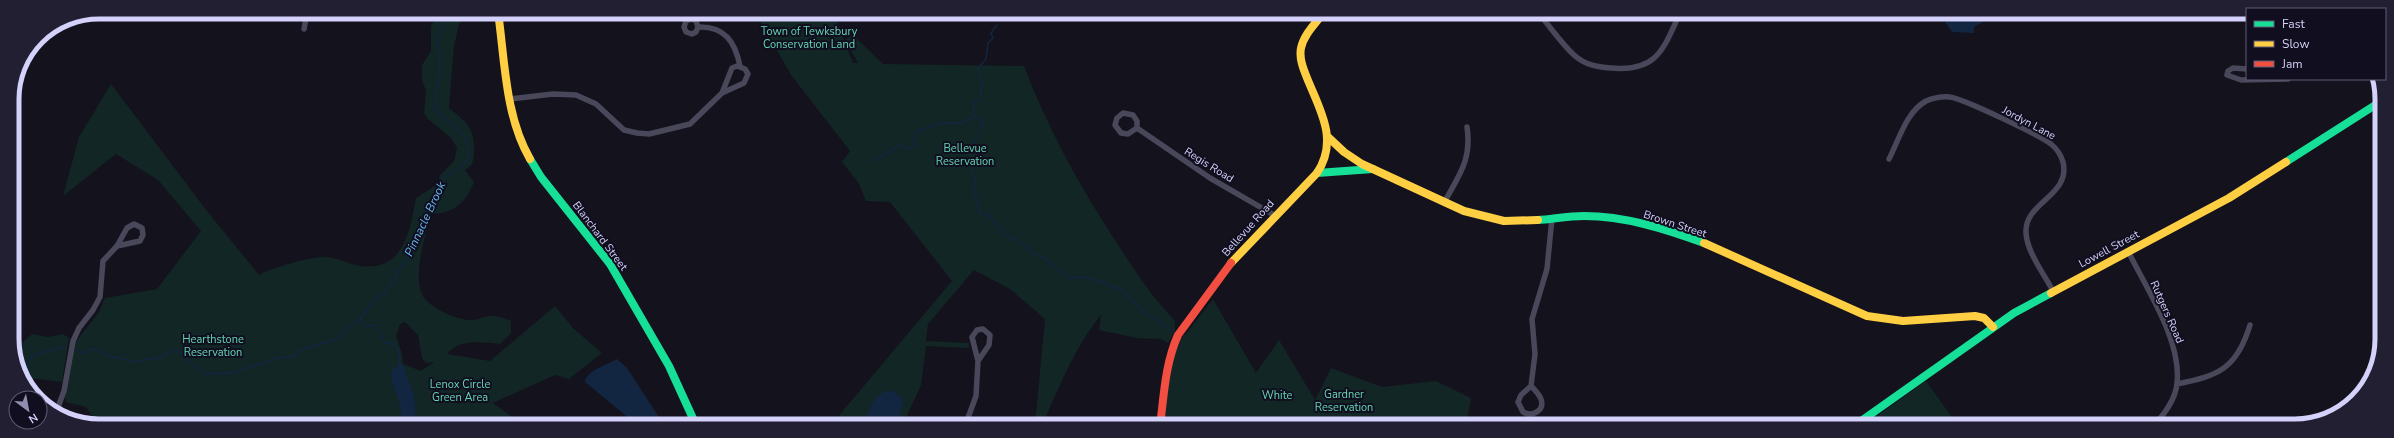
<svg xmlns="http://www.w3.org/2000/svg" width="2394" height="438" font-family="'Nunito Sans',sans-serif">
<style>
.green{fill:#122626;fill-rule:evenodd}
.water{fill:#132641}
.lines{fill:none;stroke-linecap:round;stroke-linejoin:round}
.stream{stroke:#132641;stroke-width:1.5}
.street{stroke:#49485b;stroke-width:5.5}
.fast{stroke:#16e098;stroke-width:8}
.slow{stroke:#ffcf43;stroke-width:8}
.jam{stroke:#f24e42;stroke-width:8}
.labels{text-anchor:middle;dominant-baseline:central;stroke-width:4;stroke-linejoin:round;paint-order:stroke}
.park-label{font-size:11px;fill:#64d4b3;stroke:#110f1f}
.street-label{font-size:11px;fill:#d4d1fb;stroke:#110f1f}
.water-label{font-size:12px;font-style:italic;fill:#69b8f1;stroke:#110f1f}
.rim{fill:none;stroke:#d4d1fb;stroke-width:5}
</style>
<rect width="100%" height="100%" fill="#14121c"/>
<path class="green" d="M439,12h34l-14,12 -5,22 -5,62c17,14 26,20 25,43 0,9 -1,15 -9,19l9,12c-8,20 -19,31 -42,32 -7,21 -18,56 -11,78 4,14 34,27 48,28 8,1 16,-5 24,-4 6,0 13,3 18,5v12l-11,11c-17,-2 -42,-5 -53,10l43,7 65,-55 18,22 29,25 -33,26 -14,-4 -62,28 30,22h-425l-12,-18 -20,-5 -1,-4 9,-54 25,-32 6,-14 52,-9 44,-58 -43,-51 -42,-26 -53,42 16,-59 32,-53 96,127 52,64c12,-7 51,-18 65,-18 12,0 24,7 36,9 44,6 50,-36 56,-68l22,-14 2,-9 14,-14 3,-13 -6,-10 -23,-19 -4,-6 2,-22 -4,-11v-15l9,-14v-25zM405,322l13,13 4,23 4,5 8,-1 -13,9 -18,-7 -1,-10 -6,-18 4,-12z
M755,12h78l20,51h5l-13,-23 8,-5 30,29 141,2c24,63 56,121 93,177 18,28 35,54 58,78v10l-7,12 -7,-4 -24,-1 -38,-8 2,-15c-26,32 -40,68 -57,106l-3,-1 -3,6h-7l5,-12 9,-95 -35,-30 -36,-19 -46,54 -2,17 43,2v5l-43,-2 -5,39 -19,41 -71,-1 121,-144 -62,-79 -24,-1 -8,-19 -16,-20 8,-11 -59,-76z
M1213,299l43,74 23,-33 36,60 16,-32 51,19 54,-6 35,17 -5,28h-301c3,-35 1,-62 19,-92l1,1z
M32,334l16,3 15,-3 6,4 -7,44 -32,-4 -2,5 -14,-27v-11l7,-1z
M1926,381l31,43 -94,2z"/>
<path class="water" d="M1942,13h54l-6,5 -16,9v6l-22,-1 -11,-16z
M617,359l10,9 37,57h-27l-52,-43c0,-11 24,-18 32,-23z
M403,364l11,32 2,26 -5,3h-7c-4,-7 -3,-10 -4,-18 -1,-13 -10,-22 -9,-36l7,-6z
M894,391l8,7 1,4 -6,24 -33,-1c2,-10 10,-29 20,-33 3,-1 8,-1 10,-1z"/>
<g class="lines">
<path class="stream" d="M973,117l1,-15 6,-3 2,-15 -4,-16 8,-9 2,-16 5,-5 -2,-5 6,-8
M874,161l26,-16 9,4 4,-3 4,-15 24,-8h22l10,-6h5l5,7c-8,14 -18,41 -7,56l-2,9 6,24 8,1 18,22 10,3 19,16 10,3 24,20 18,-1 33,12 24,23 32,22
M361,319l5,7 10,-1 9,18h6l8,8v14
M77,351l5,2c13,-7 16,-2 27,3 8,3 15,1 22,6l31,-5 13,-8 30,25 28,-1 44,-15 16,-1 7,-7 34,-10 27,-22 16,-21 8,-4 25,-39 7,-13 7,-26 20,-37 18,-12 8,-10 -4,-19 -32,-28 6,-43 -3,-28 14,-26
M25,377l6,-21 32,-9"/>
<path class="street" d="M1538,13c12,13 22,29 36,42 11,10 23,12 37,13 46,4 52,-18 69,-55
M698,27l-2,5 -4,2 -6,-2 -2,-5 2,-6 6,-2 4,2 2,6c27,-1 37,15 42,39
M304,29l3,-17
M2247,69l-14,-1 -5,3 -1,4 14,5 47,-1
M510,99l43,-5 23,1 20,9 28,26 13,3 12,1 41,-10 32,-31 22,-10 4,-9 -3,-5 -8,-3 -5,2 -10,25
M1137,128l-9,6 -7,-1 -6,-8 2,-7 6,-5 10,2 4,6v7l73,50 64,37
M1889,159c10,-19 17,-47 37,-58 7,-3 16,-5 24,-4 14,2 89,38 101,47 6,5 10,11 12,18 8,34 -39,40 -37,71 1,19 18,41 27,58
M1444,203c15,-28 28,-43 23,-76
M2128,251c18,37 54,90 49,132 -1,16 -13,31 -23,43
M2177,384c42,-8 60,-16 73,-59
M1531,386l-10,9 -3,7 5,10c9,5 22,-1 18,-13 -2,-5 -6,-9 -10,-13l4,-32 -3,-35 15,-50 5,-51
M57,410l7,-19 9,-50 6,-13 14,-18 7,-13 3,-36 14,-15 10,-18 7,-4 8,4 1,7 -3,6 -23,5
M538,425h10
M965,426l11,-30 2,-35 -6,-24 5,-7 6,-1 7,6 -1,10 -11,16
M2131,426l8,-3 16,2"/>
<path class="fast" d="M530,159l11,18 69,87 59,102 27,59
M2286,162l94,-60
M1317,173l56,-4
M1538,220c15,-1 30,-4 46,-4 41,0 82,13 120,27
M1854,426l160,-113 37,-20"/>
<path class="slow" d="M498,12c7,49 7,104 32,147
M1328,137l16,15 18,12 102,47 40,10 34,-1
M1704,243l163,73 36,5 72,-5 9,2 9,9
M1231,263l86,-90c22,-33 3,-63 -10,-95 -4,-10 -8,-20 -6,-30 3,-14 15,-25 23,-36
M2051,293l178,-95 57,-36"/>
<path class="jam" d="M1160,426c4,-31 5,-62 18,-91l53,-72"/>
</g>
<g class="labels">
<g class="park-label">
<text x="809" y="31">Town of Tewksbury<tspan x="809" dy="13">Conservation Land</tspan></text>
<text x="965" y="148">Bellevue<tspan x="965" dy="13">Reservation</tspan></text>
<text x="213" y="339">Hearthstone<tspan x="213" dy="13">Reservation</tspan></text>
<text x="460" y="384">Lenox Circle<tspan x="460" dy="13">Green Area</tspan></text>
<text x="1344" y="394">Gardner<tspan x="1344" dy="13">Reservation</tspan></text>
<text x="1277" y="395">White</text>
</g>
<g class="street-label">
<text transform="translate(2029 123) rotate(28)">Jordyn Lane</text>
<text transform="translate(1209 165) rotate(32)">Regis Road</text>
<text transform="translate(1675 224) rotate(18)">Brown Street</text>
<text transform="translate(1248 228) rotate(-48)">Bellevue Road</text>
<text transform="translate(600 236) rotate(53)">Blanchard Street</text>
<text transform="translate(2109 249) rotate(-28)">Lowell Street</text>
<text transform="translate(2167 312) rotate(66)">Rutgers Road</text>
</g>
<g class="water-label">
<text transform="translate(425 219) rotate(-65)">Pinnacle Brook</text>
</g>
</g>
<path d="M0 0H2394V438H0ZM99 19H2295A80 80 0 0 1 2375 99V339A80 80 0 0 1 2295 419H99A80 80 0 0 1 19 339V99A80 80 0 0 1 99 19Z" fill="#211f31" fill-rule="evenodd"/>
<path class="rim" d="M99 19H2295A80 80 0 0 1 2375 99V339A80 80 0 0 1 2295 419H99A80 80 0 0 1 19 339V99A80 80 0 0 1 99 19Z"/>
<rect x="2246" y="8" width="140" height="72" fill="#110f1f" stroke="#5f5d77"/>
<rect x="2254" y="21" width="20" height="6" fill="#16e098" stroke="#5f5d77"/>
<text x="2282" y="28" font-size="12" fill="#d4d1fb">Fast</text>
<rect x="2254" y="41" width="20" height="6" fill="#ffcf43" stroke="#5f5d77"/>
<text x="2282" y="48" font-size="12" fill="#d4d1fb">Slow</text>
<rect x="2254" y="61" width="20" height="6" fill="#f24e42" stroke="#5f5d77"/>
<text x="2282" y="68" font-size="12" fill="#d4d1fb">Jam</text>
<g transform="translate(28 410) rotate(148)"><circle r="19" fill="#110f1f" stroke="#5f5d77"/>
<path d="M0-3L7 15L0 10L-7 15Z" fill="#918ead"/>
<text y="-6" font-size="11" font-weight="bold" text-anchor="middle" fill="#d4d1fb">N</text>
</g>
</svg>
